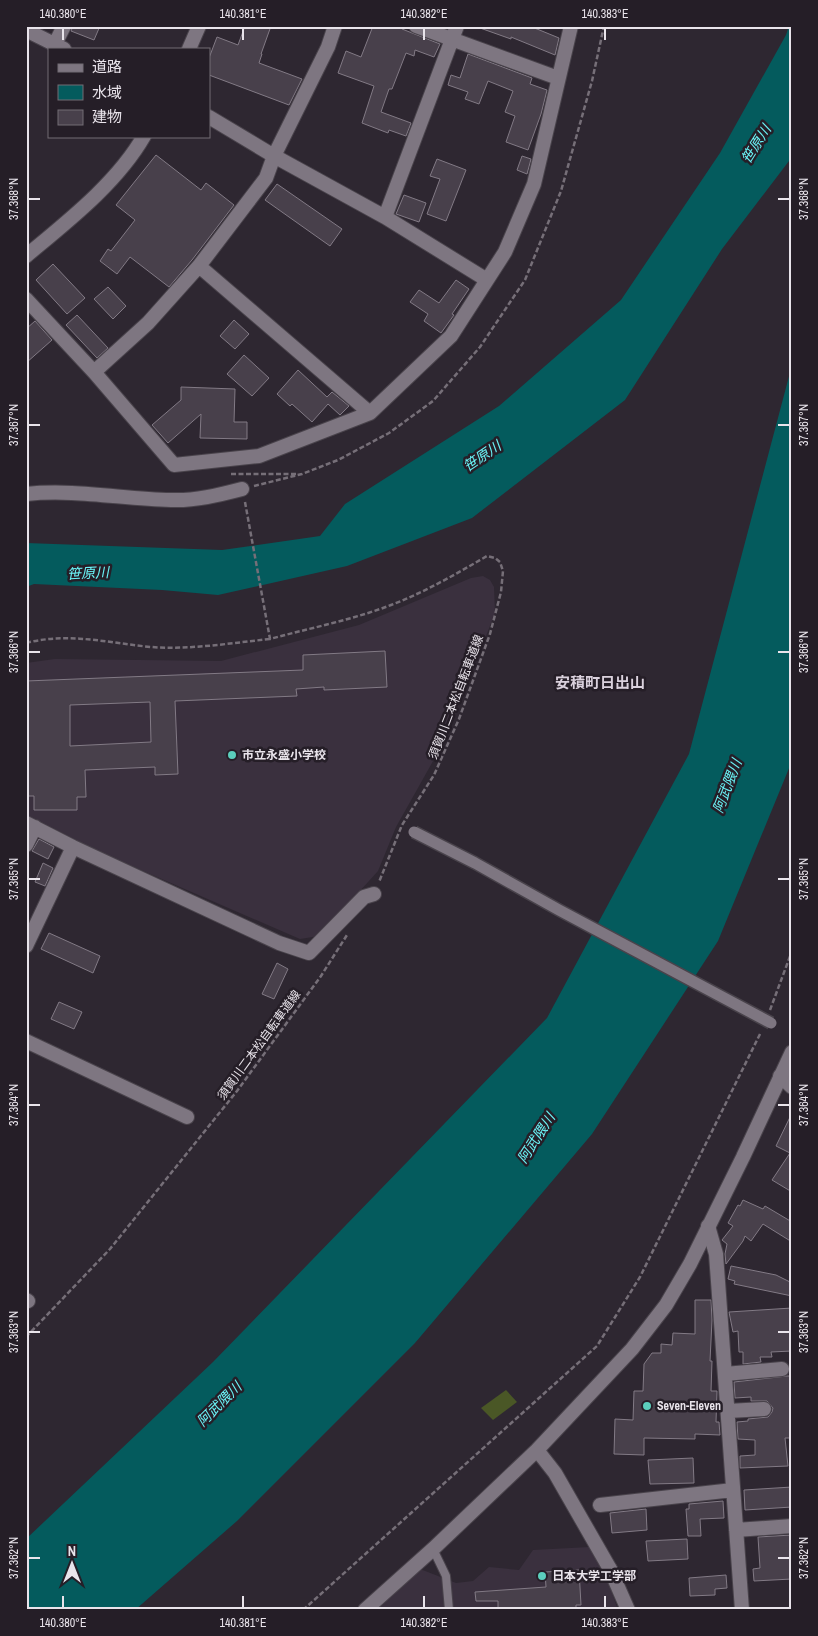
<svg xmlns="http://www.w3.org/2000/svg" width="818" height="1636" font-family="'Archivo Narrow','Noto Sans JP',sans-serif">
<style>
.built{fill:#3a303e}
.green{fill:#4a5726}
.water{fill:#045b5d}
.building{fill:#48404b;stroke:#827a85;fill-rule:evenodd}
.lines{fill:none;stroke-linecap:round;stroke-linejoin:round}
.service-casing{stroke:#49434b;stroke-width:10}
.minor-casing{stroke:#49434b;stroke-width:16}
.tertiary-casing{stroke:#49434b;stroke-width:16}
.path{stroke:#766f78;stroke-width:2.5;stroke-dasharray:5 2.5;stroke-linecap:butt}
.service{stroke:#7e7681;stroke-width:8}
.minor{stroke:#7e7681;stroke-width:14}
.tertiary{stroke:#7e7681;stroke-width:14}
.pedestrian-bridge-casing{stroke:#49434b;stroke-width:14;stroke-linecap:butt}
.pedestrian-bridge{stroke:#7e7681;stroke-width:11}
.ticks{fill:none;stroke:#e9e4eb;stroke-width:2}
.poi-dot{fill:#5bcebc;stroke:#251e27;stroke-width:2}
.labels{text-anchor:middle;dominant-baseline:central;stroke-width:5;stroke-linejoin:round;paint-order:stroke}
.street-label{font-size:12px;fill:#e9e4eb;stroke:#251e27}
.poi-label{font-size:12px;font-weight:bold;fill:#e9e4eb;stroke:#251e27;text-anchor:start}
.water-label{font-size:14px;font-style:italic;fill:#6af4f7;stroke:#251e27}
.quarter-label{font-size:15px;font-weight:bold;fill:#dad1dd;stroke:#251e27}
.neatline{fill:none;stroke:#e9e4eb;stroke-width:2}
.ticks-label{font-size:12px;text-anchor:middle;fill:#e9e4eb}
</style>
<rect width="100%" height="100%" fill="#2e2731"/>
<path class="built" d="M483,576l7,4 4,7 1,26 -49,125 -50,89 -18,44 -59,65 -19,3 -205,-89 -69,-35v-152l29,-4 166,2 138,-36 112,-47z
M590,1547l20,40 8,23h-241l43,-41 36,14 17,-2 16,-14 30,3 14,-20z"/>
<path class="green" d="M506,1390l11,12 -24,18 -12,-12z"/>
<path class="water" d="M789,26h3v131l-70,92 -97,151 -153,118 -125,48 -129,29 -56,-5 -128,-6 -8,3v-44l196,7 98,-14 25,-32 154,-98 122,-106 99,-147 66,-118z
M792,365v396l-74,180 -126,193 -177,209 -178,178 -102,89h-109v-71l187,-177 334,-344 142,-264z"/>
<path class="building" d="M73,26h27l-6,14 -23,-9z
M245,26h26l-10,28h1l-3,9 43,16 -13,26 -80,-30v-17l8,-21 21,8z
M373,26h30l-1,3 38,15 -6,13 -19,-7 -1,6 -8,-3 -14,36h-3l-8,23 30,11 -5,13 -17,-6 -1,3 -26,-10 12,-37 -36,-13 8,-22 15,6z
M480,26h49l8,3 22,9 -4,17 -44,-18v2l-31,-11z
M468,54l64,24 -2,6 17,6 -6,24 -13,36 -22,-8 9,-26 -10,-4 8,-21 -25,-10 -9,23 -14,-5 3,-7 -20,-7 3,-10 9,3z
M156,155l45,35 5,-7 28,22 -42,55 -23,27 -39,-30 -13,17 -17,-13 8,-12 3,2 24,-31 -19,-15z
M522,156l9,3 -4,15 -10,-4z
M437,159l29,11 -20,51 -19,-7 13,-35 -10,-3z
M277,184l65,45 -12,17 -65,-46z
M404,195l22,8 -7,19 -23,-8z
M53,264l32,34 -18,16 -31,-34z
M456,280l13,9 -17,25 2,1 -13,18 -17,-12 4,-7 -18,-12 9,-12 20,13z
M108,287l18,19 -13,13 -19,-20z
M77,315l31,33 -11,10 -31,-33z
M234,320l15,14 -14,15 -15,-13z
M35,321l17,19 -26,23v-34z
M244,355l25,23 -17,18 -25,-22z
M298,370l29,27 5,-5 17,14 -9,9 -12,-11 -16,18 -20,-18 -2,2 -13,-12z
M181,387l54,2 -1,33h13v17l-47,-1 1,-24 -33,29 -16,-18 29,-25z
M385,651l2,36 -63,3v-3l-28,2 1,7 -122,5 3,73 -23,1v-8l-70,3 1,27h-9v13h-43v-14h-8v-115l277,-11v-15zM150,702l1,40 -81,4v-41z
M39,839l15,8 -6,12 -16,-8z
M43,863l10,5 -8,18 -10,-4z
M49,933l51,23 -7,17 -52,-24z
M277,963l11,6 -14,30 -12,-5z
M59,1002l23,10 -8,17 -23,-10z
M792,1113v79l-20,-12 18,-27 -14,-7z
M743,1200l20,9 2,-3 27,16v20l-29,-18 -12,17 -6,-5 -2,5 -17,23 -1,-10 2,-10 -5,-4 11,-14 -5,-3 10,-18 2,1z
M731,1266l45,9 16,8v13l-58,-12 1,-3 -7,-2z
M695,1300h16l1,20 -2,41h2l-1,30h6l-1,31h3l1,13 -25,-1v5l-51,-1v17l-30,-1 1,-35 18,1 1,-29h9l1,-27 8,-11h9v-9l11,1 1,-12 22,1z
M792,1308v43l-21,1 1,5h-12l1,5 -18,2v-12h-4l-1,-21 -5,1 -4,-20z
M787,1376h5v62h-7l3,28 -48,2v-12l15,-1v-15l-17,-1 -1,-17 11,-1v-2l20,-2 4,-5 1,-4 -6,-7h-16v-4l-16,1 -1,-16z
M693,1458l1,25 -44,1 -2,-24z
M792,1487v20l-47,3 -1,-20z
M723,1501l1,17 -24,1 1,17h-13l-2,-27h3v-5z
M646,1509l1,21 -35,3 -2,-20z
M792,1535v44l-38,2 -1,-12 7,-1 -2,-31z
M687,1539l1,20 -40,2 -2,-20z
M579,1570l2,35h-5v5h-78v-9h-22l-1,-9 71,-5 -1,-15z
M726,1575l1,13 -12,1v6l-25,1 -1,-18z"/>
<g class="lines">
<defs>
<path id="service" d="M433,1549l13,27 3,34"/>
<path id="minor" d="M416,26l142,52
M26,30l38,19
M55,44l9,-18
M209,117l65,39 111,61 102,63
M385,217l72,-191
M199,266l171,147
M26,299l68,73 80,93 85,-9 111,-43 81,-77 54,-84 29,-68 37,-158
M94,372l54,-49 51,-57 67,-88 8,-22 54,-109 7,-21
M26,494c49,-5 97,5 145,6 24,1 48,-5 71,-11
M26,823l47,24 206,96 30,10 55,-56 10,-3
M26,845l9,-18
M26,946l47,-99
M26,1041l161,76
M780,1076l12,11
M708,1226l8,28 26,356
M26,1300l2,1
M725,1374l57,-5
M728,1411l36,-2
M600,1505l133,-15
M736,1530l56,-4
M610,1569l18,41"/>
<path id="tertiary" d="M189,49l10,-23
M26,256c42,-35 91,-73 118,-120
M537,1450l18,23 55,96
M365,1610l68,-61 104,-99 95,-101 34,-44 24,-41 53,-107 49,-105"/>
</defs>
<use href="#service" class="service-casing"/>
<use href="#minor" class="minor-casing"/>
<use href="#tertiary" class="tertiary-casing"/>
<path class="path" d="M231,474h67
M254,486l48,-12 36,-14 51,-27 44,-32 47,-54 45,-67 36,-89 31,-110 12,-55
M245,502l25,137c40,-11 82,-19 121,-34 34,-13 65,-31 96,-49l8,2 5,4 3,9 -2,21 -11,42 -31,85 -25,56 -32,50 -23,57
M26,643c43,-11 82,0 125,4 39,3 80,-4 119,-8
M770,1010l22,-59
M26,1337l84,-88 127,-158 84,-115 26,-41
M303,1610l294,-264 43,-69 121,-245"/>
<use href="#service" class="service"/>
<use href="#minor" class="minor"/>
<use href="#tertiary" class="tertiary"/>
<defs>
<path id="pedestrian-bridge" d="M414,832l61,31 84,47 212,113"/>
</defs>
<use href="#pedestrian-bridge" class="pedestrian-bridge-casing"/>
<use href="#pedestrian-bridge" class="pedestrian-bridge"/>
</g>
<path class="ticks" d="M63,28v12M243,28v12M424,28v12M605,28v12M28,199h12M778,199h12M28,425h12M778,425h12M28,652h12M778,652h12M28,879h12M778,879h12M28,1105h12M778,1105h12M28,1332h12M778,1332h12M28,1558h12M778,1558h12M63,1596v12M243,1596v12M424,1596v12M605,1596v12"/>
<g class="poi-dot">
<circle cx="232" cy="755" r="5"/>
<circle cx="647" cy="1406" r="5"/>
<circle cx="542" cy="1576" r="5"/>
</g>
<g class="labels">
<g class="street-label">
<text transform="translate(456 697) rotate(-69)">須賀川二本松自転車道線</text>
<text transform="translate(259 1045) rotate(-54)">須賀川二本松自転車道線</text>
</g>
<g class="poi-label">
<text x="242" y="755">市立永盛小学校</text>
<text x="657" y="1406">Seven-Eleven</text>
<text x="552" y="1576">日本大学工学部</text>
</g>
<g class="water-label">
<text transform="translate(756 144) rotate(-58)">笹原川</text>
<text transform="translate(482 456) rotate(-34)">笹原川</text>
<text transform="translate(88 573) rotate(-3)">笹原川</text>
<text transform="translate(727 786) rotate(-69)">阿武隈川</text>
<text transform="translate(536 1138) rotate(-57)">阿武隈川</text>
<text transform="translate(219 1404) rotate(-45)">阿武隈川</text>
</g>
<g class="quarter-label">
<text x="600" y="682">安積町日出山</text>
</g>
</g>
<rect width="818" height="1636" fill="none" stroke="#251e27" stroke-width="55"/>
<rect x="48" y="48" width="162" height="90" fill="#251e27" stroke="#736d75"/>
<rect x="58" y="64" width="25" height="8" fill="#7e7681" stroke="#736d75"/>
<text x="92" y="72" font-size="15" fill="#e9e4eb">道路</text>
<rect x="58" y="85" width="25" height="15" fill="#045b5d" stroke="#736d75"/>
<text x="92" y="98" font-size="15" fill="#e9e4eb">水域</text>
<rect x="58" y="110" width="25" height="15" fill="#48404b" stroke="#736d75"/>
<text x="92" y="122" font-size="15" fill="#e9e4eb">建物</text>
<g transform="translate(72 1564)" stroke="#251e27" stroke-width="4" paint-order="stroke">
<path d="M0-4L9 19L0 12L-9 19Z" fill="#e9e4eb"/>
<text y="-8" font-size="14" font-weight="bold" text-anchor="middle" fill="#e9e4eb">N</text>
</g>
<rect x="28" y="28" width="762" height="1580" class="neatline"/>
<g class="ticks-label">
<text x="63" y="18">140.380°E</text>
<text x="243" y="18">140.381°E</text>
<text x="424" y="18">140.382°E</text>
<text x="605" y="18">140.383°E</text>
<text transform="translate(14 199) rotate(-90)" y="4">37.368°N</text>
<text transform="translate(804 199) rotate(-90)" y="4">37.368°N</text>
<text transform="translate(14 425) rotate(-90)" y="4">37.367°N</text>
<text transform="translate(804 425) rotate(-90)" y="4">37.367°N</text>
<text transform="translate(14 652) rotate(-90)" y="4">37.366°N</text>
<text transform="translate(804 652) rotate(-90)" y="4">37.366°N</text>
<text transform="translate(14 879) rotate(-90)" y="4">37.365°N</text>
<text transform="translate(804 879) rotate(-90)" y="4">37.365°N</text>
<text transform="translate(14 1105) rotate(-90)" y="4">37.364°N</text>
<text transform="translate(804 1105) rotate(-90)" y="4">37.364°N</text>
<text transform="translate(14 1332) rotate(-90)" y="4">37.363°N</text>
<text transform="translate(804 1332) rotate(-90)" y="4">37.363°N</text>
<text transform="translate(14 1558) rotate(-90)" y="4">37.362°N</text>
<text transform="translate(804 1558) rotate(-90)" y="4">37.362°N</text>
<text x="63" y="1627">140.380°E</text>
<text x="243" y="1627">140.381°E</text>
<text x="424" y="1627">140.382°E</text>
<text x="605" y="1627">140.383°E</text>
</g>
</svg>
